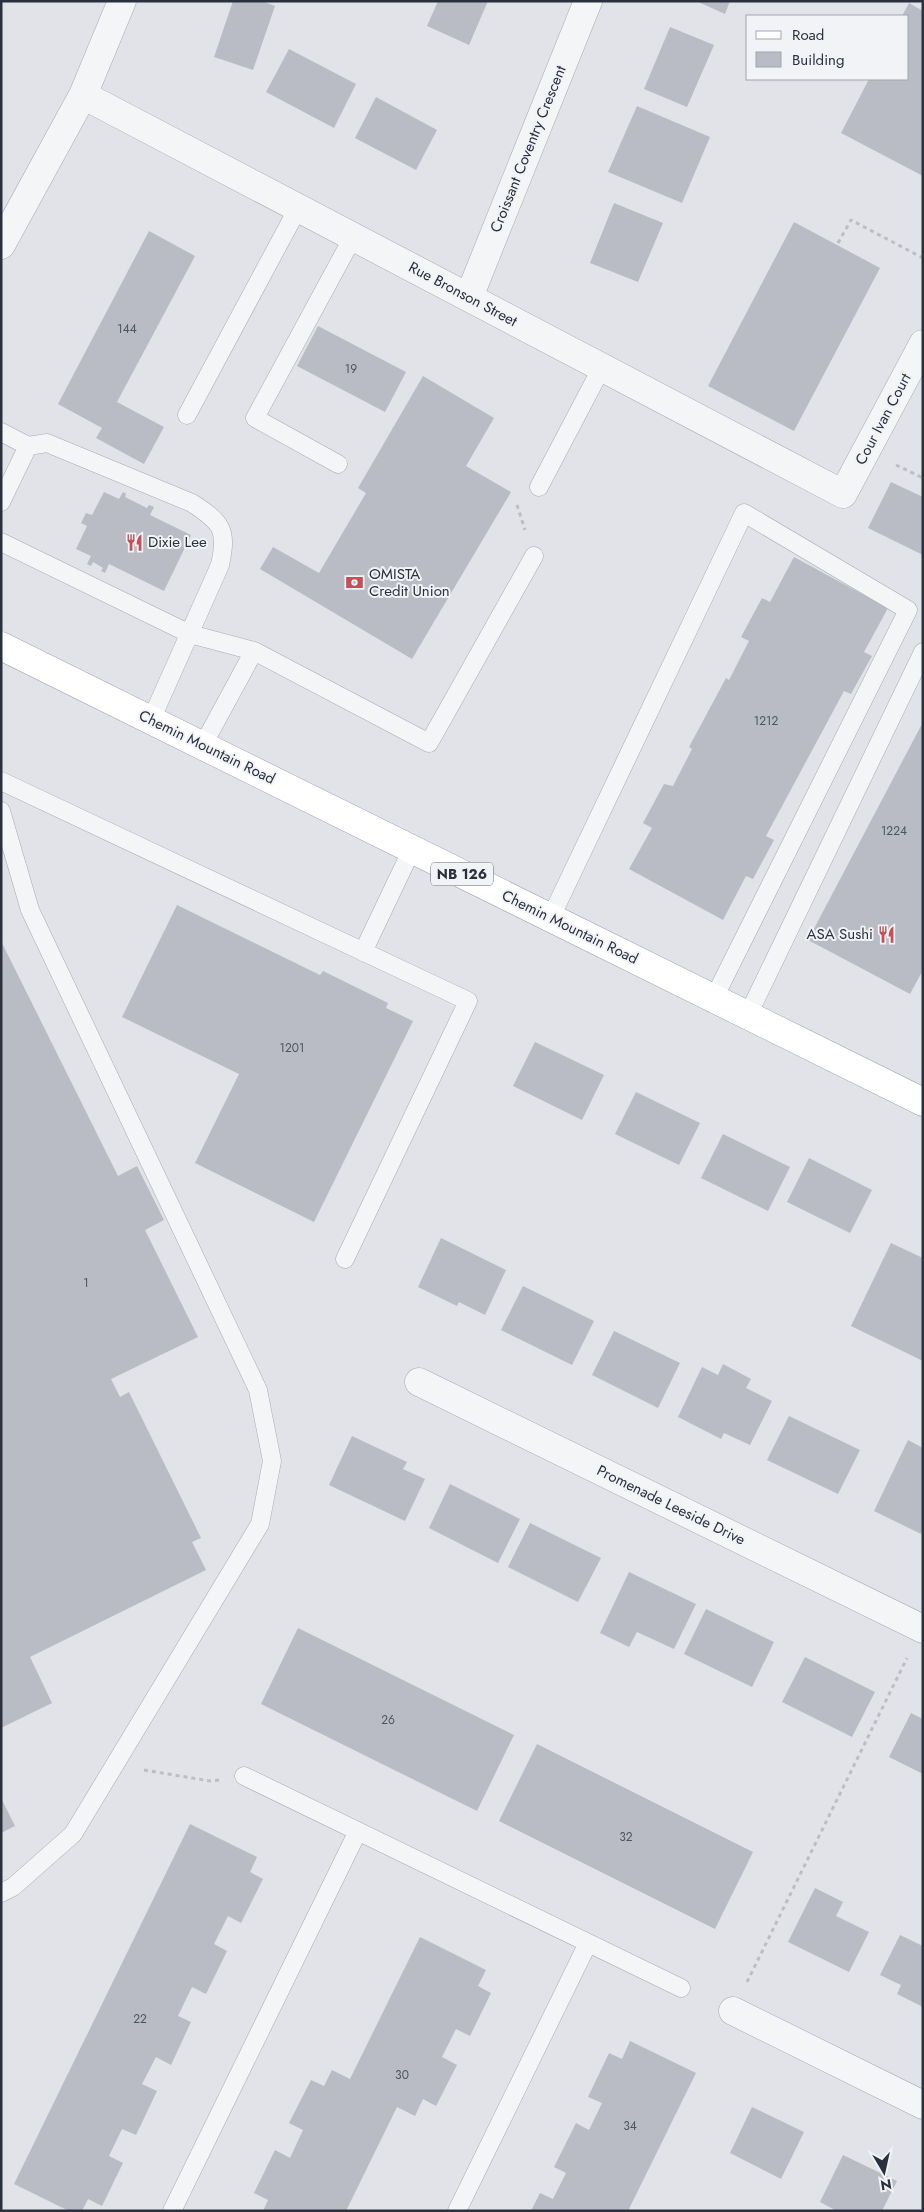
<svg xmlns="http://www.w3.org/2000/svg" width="924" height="2212" font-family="Jost,sans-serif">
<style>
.building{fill:#b9bcc5}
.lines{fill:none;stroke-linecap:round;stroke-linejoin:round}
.service-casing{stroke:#a7aab3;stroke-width:19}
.minor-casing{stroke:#a7aab3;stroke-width:29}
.primary-casing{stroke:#a2a7b3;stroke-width:29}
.path{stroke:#bcbec3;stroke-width:3;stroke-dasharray:4 4;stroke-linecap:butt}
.service{stroke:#f4f5f7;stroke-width:18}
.minor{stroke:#f4f5f7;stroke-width:28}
.primary{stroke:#fff;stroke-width:28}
.labels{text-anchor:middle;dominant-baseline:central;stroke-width:4;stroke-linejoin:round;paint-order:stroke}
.number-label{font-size:12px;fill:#4e5360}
.shield{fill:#f1f3f6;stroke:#666a76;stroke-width:1}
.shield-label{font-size:14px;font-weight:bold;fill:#2b303f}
.street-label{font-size:15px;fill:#2b303f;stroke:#f1f3f6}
.poi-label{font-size:15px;fill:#2b303f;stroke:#f1f3f6;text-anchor:start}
</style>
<rect width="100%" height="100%" fill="#e1e3e9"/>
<path class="building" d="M233,1h29l13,5 -22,64 -39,-13z
M438,1h50l-19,44 -42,-19z
M696,1h34l-5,13z
M909,3l14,8v165l-82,-43 28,-54h39v-63h-6z
M670,27l44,18 -27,62 -43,-18z
M289,49l67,35 -22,44 -68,-36z
M376,97l61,33 -21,40 -61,-32z
M637,106l73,31 -28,66 -74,-31z
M614,203l49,20 -25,59 -48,-19z
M794,222l86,46 -86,163 -86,-45z
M149,231l46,25 -78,146 47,25 -20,37 -48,-26 6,-10 -44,-24z
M318,326l88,46 -21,40 -88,-46z
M423,376l71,42 -28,48 45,26 -99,167 -152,-90 13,-22 46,26 47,-80 -8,-5z
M891,482l32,15v58l-55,-27z
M104,492l15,7 4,-7 3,2 -1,3 22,11 2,-3 5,2 -4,8 41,20 -27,56 -55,-27 -4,9 -4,-2 2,-3 -10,-6 -2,4 -4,-2 4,-8 -15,-7 11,-23 -6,-3 5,-10 6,2z
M794,557l94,51 -24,44 8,4 -21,38 -7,-3 -78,145 8,4 -21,39 -7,-3 -23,44 -94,-51 23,-41 -9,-5 21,-39 9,2 19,-37 -3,-2 37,-69 3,2 20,-39 -8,-4 21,-39 8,4z
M923,722v248l-13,24 -102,-54z
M177,905l143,70 3,-4 65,32 -2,5 27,13 -99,201 -119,-59 44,-89 -117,-57z
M1,941l117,235 19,-10 27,54 -19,10 53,107 -87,42 9,18 9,-5 72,146 -9,4 14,28 -176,87 22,46 -51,25z
M535,1042l69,33 -22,45 -69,-34z
M636,1092l64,31 -21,42 -64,-31z
M723,1134l67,33 -22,44 -67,-33z
M809,1158l63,32 -22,43 -63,-31z
M441,1238l65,32 -21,45 -26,-13 -2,4 -39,-19z
M891,1243l32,15v103l-72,-35z
M523,1286l71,35 -22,44 -71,-35z
M614,1331l66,32 -22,45 -66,-33z
M723,1364l28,15 -5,9 26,13 -22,44 -26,-12 -3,6 -43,-22 24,-50 16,8z
M789,1416l71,34 -22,44 -71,-34z
M352,1436l55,26 -4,7 22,10 -20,42 -76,-36z
M908,1440l15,8v82l-2,4 -47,-23z
M450,1484l70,35 -22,44 -69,-35z
M530,1523l71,35 -23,44 -70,-35z
M629,1572l67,32 -22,45 -37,-17 -8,15 -29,-14z
M706,1609l68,33 -22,45 -68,-33z
M298,1628l216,107 -37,76 -216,-107z
M805,1657l70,35 -23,45 -70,-35z
M911,1713l12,6v55l-34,-17z
M537,1744l216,108 -38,77 -216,-108z
M1,1798l14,28 -14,7z
M190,1824l67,33 -7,15 13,7 -22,44 -13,-7 -14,28 13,7 -21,43 -14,-7 -14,29 13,6 -20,43 -15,-8 -14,27 15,7 -21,44 -14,-6 -13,27 14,7 -21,43 -14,-7 -6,12h-13l-55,-27z
M815,1888l28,14 -7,14 33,16 -20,40 -61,-30z
M900,1935l23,11v61l-26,-13 4,-9 -21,-10z
M420,1937l66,33 -8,16 13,7 -21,43 -14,-7 -14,28 15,8 -21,41 -13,-7 -8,17 -18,-9 -51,104h-83l5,-11 -14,-7 21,-43 15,8 13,-28 -14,-7 22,-43 13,6 8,-16 18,9z
M630,2041l66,32 -68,138h-97l9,-18 13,6 13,-26 -12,-6 22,-44 13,7 13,-27 -14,-6 21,-44 13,6z
M752,2107l52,25 -23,47 -51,-26z
M843,2155l54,26 -15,30h-45l-17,-9z"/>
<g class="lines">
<defs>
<path id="service" d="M187,415l111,-207
M1,432l27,14 -27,56
M28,446l19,-3 145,60c29,19 36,26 28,62l-69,155
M338,464l-83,-46 98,-181
M539,487l63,-120
M1,542l189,92 64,17
M203,745l51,-94 175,92 105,-187
M1,781l467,220 -123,258
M1,811l29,99 228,480 14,71 -12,63 -187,310 -60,53 -12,6
M551,917l193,-404 164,97 -194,388
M363,952l49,-103
M748,1015l175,-363
M244,1776l437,212
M172,2211l186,-380
M457,2211l131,-268"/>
<path id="minor" d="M83,95l760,399 80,-150
M1,245l82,-150 39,-94
M469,297l119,-296
M419,1382l504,247
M733,2011l190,94"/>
<path id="primary" d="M1,646l922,456"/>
</defs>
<use href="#service" class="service-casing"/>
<use href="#minor" class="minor-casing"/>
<use href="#primary" class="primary-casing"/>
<path class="path" d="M838,243l13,-23 72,38
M896,465l27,13
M517,505l8,25
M144,1770l66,11 9,-1
M747,1982l160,-324"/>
<use href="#service" class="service"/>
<use href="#minor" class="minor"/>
<use href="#primary" class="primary"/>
</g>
<defs>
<symbol id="restaurant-bare" viewBox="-9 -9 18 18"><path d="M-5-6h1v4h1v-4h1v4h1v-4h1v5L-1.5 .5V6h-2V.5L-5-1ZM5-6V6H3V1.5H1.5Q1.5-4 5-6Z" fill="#c25256" stroke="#f1f3f6" stroke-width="2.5" paint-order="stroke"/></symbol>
<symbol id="bank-bare" viewBox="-9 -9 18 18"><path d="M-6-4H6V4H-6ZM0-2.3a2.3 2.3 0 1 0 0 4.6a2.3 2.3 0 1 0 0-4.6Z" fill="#c25256" stroke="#f1f3f6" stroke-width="2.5" paint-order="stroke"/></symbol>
</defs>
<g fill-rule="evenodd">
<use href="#restaurant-bare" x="122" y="530" width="25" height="25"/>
<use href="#bank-bare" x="342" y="570" width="25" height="25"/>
<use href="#restaurant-bare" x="874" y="922" width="25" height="25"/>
</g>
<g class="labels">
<g class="number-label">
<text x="127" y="329">144</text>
<text x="351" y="369">19</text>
<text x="766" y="721">1212</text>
<text x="894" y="831">1224</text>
<text x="292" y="1048">1201</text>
<text x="86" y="1283">1</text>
<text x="388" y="1720">26</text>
<text x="626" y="1837">32</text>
<text x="140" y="2019">22</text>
<text x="402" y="2075">30</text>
<text x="630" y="2126">34</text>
</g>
<rect class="shield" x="431" y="862.5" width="62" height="23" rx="4"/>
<g class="shield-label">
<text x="462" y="874">NB 126</text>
</g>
<g class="street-label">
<text transform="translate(528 149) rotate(-68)">Croissant Coventry Crescent</text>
<text transform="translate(463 294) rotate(28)">Rue Bronson Street</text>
<text transform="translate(883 419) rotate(-62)">Cour Ivan Court</text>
<text transform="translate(207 747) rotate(26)">Chemin Mountain Road</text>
<text transform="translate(570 927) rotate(26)">Chemin Mountain Road</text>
<text transform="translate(671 1505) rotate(26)">Promenade Leeside Drive</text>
</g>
<g class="poi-label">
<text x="148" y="542">Dixie Lee</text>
<text x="369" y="574">OMISTA<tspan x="369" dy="17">Credit Union</tspan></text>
<text x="873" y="934" text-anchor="end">ASA Sushi</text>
</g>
</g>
<rect width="924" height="2212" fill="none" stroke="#2b303f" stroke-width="5"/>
<rect x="746" y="15" width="162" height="65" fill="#f1f3f6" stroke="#a2a5ad"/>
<rect x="756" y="31" width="25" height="8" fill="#ffffff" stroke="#a2a5ad"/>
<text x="792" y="40" font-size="15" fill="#2b303f">Road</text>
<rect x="756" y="52" width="25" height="15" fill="#b9bcc5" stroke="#a2a5ad"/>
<text x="792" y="65" font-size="15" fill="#2b303f">Building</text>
<g transform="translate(884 2172) rotate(171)" stroke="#f1f3f6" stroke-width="4" paint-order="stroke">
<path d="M0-4L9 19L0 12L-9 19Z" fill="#2b303f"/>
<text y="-8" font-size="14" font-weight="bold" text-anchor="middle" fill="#2b303f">N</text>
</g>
</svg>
